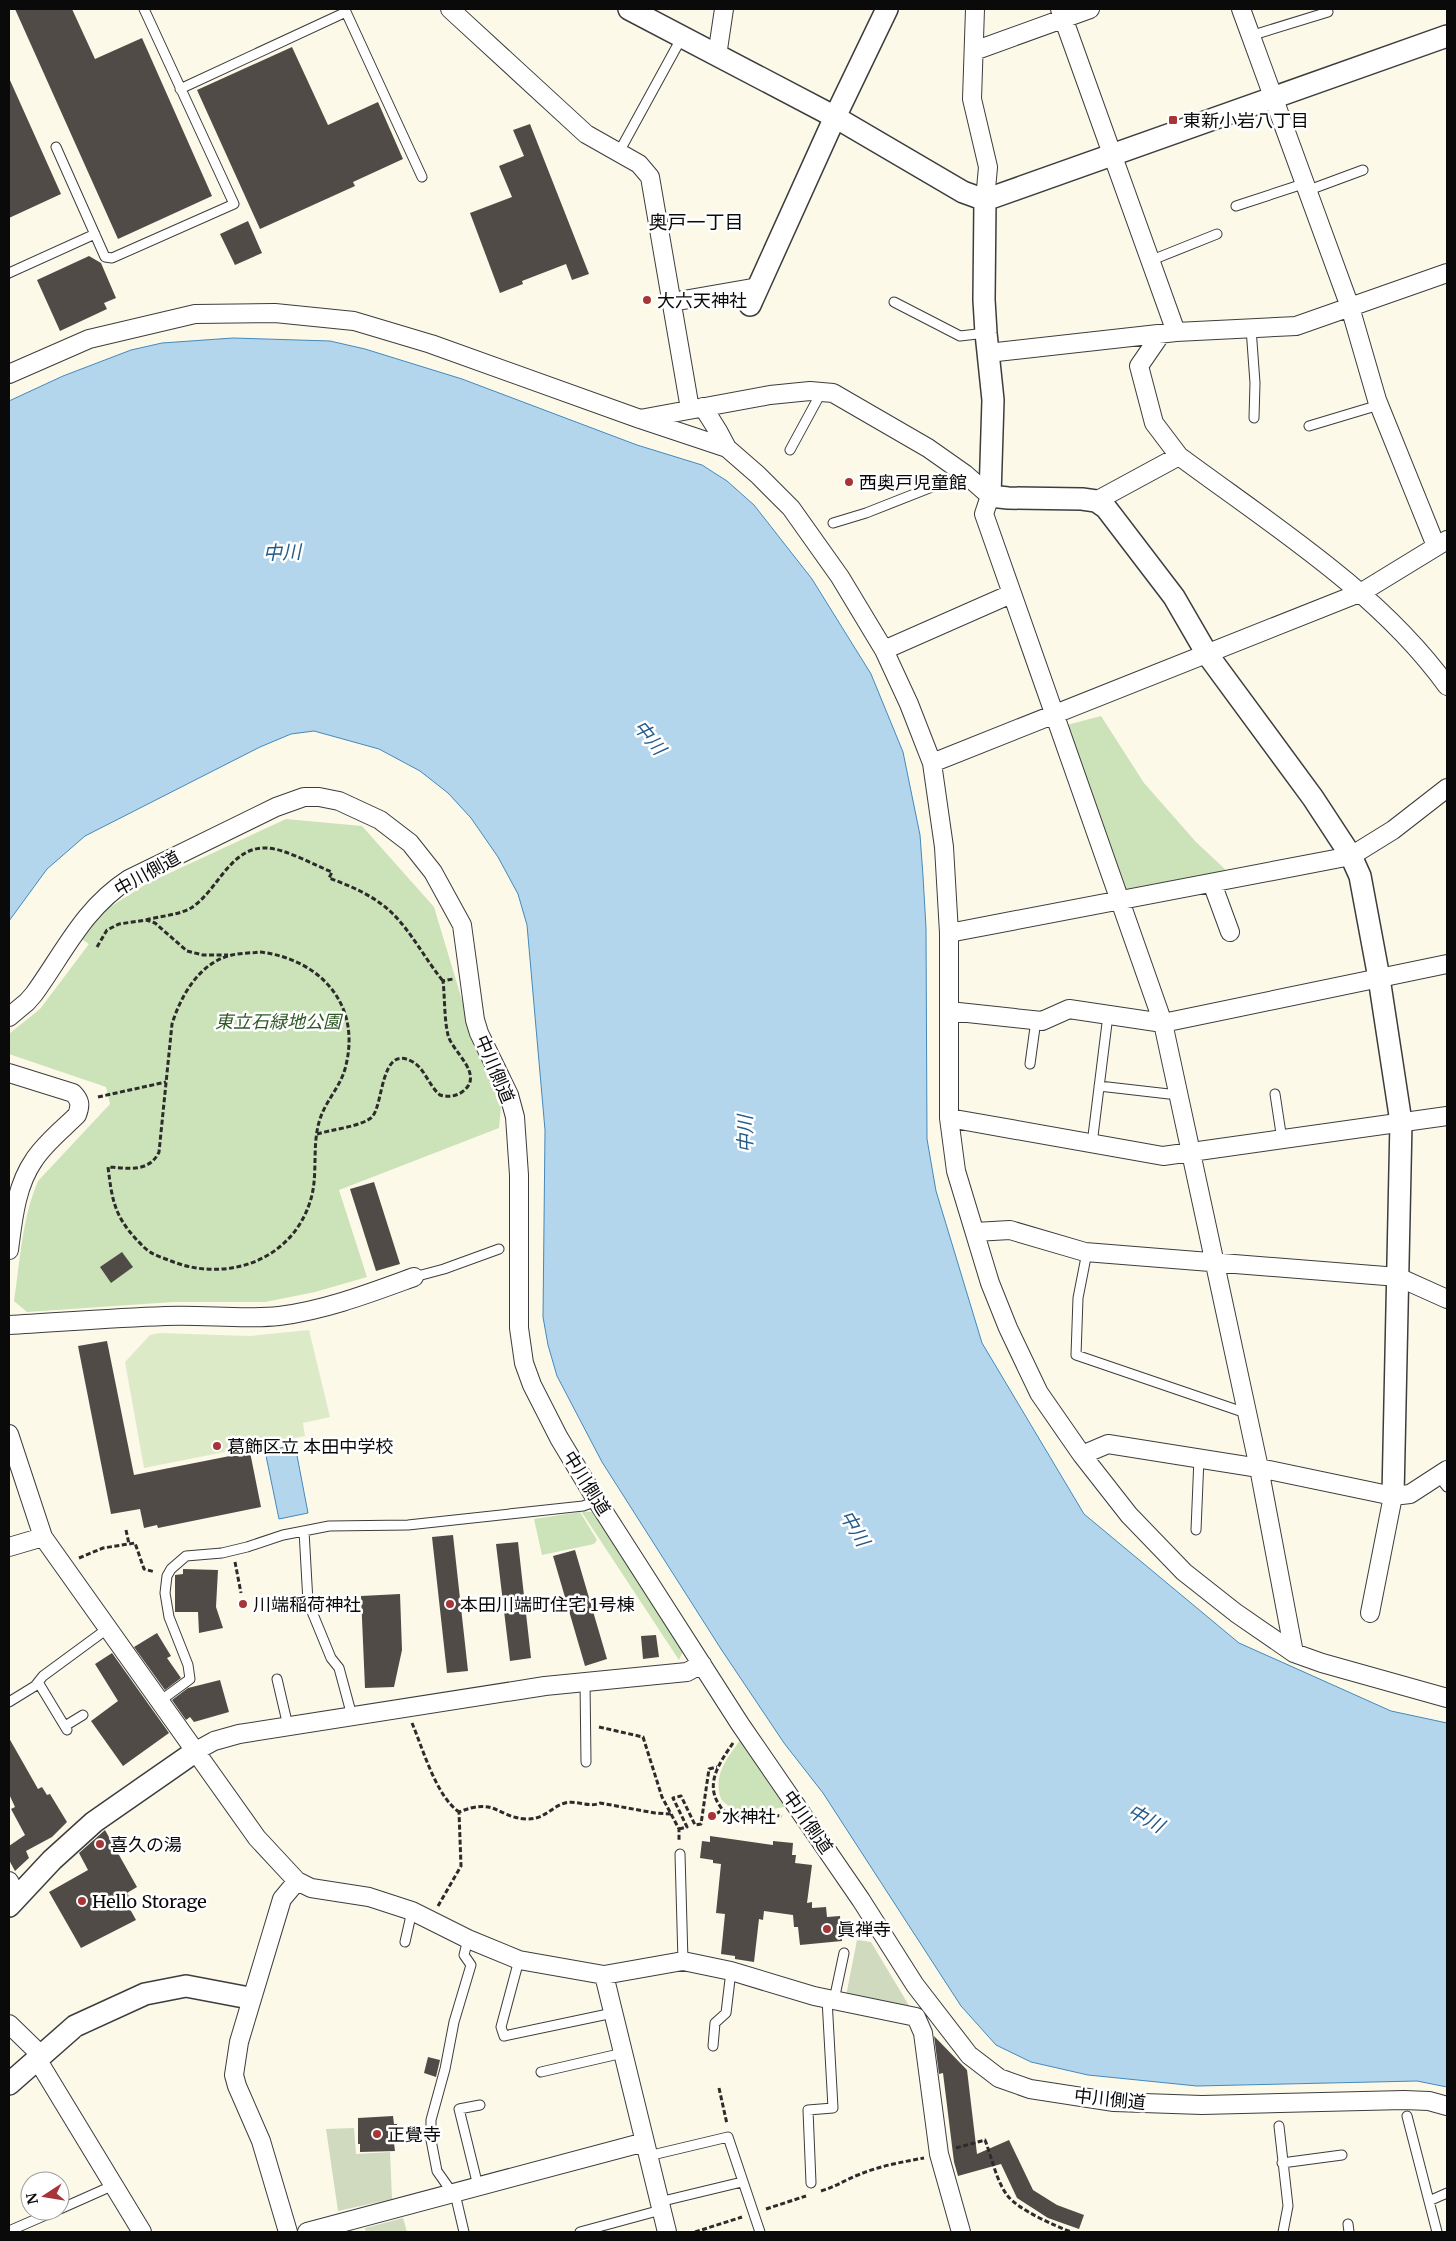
<svg xmlns="http://www.w3.org/2000/svg" width="1456" height="2241" font-family="Merriweather,'Noto Sans JP',serif">
<style>
.green{fill:#cce2b8}
.cemetery{fill:#d0dabe}
.pitch{fill:#ddeac8}
.water{fill:#b4d6ed;stroke:#4489bb}
.building{fill:#514b47}
.lines{fill:none;stroke-linecap:round;stroke-linejoin:round}
.service-casing{stroke:#3d3d3d;stroke-width:11}
.minor-casing{stroke:#3d3d3d;stroke-width:20}
.tertiary-casing{stroke:#3d3d3d;stroke-width:24}
.path{stroke:#2c2c2c;stroke-width:3;stroke-dasharray:5 2.5;stroke-linecap:butt}
.service{stroke:#fff;stroke-width:9}
.minor{stroke:#fff;stroke-width:18}
.tertiary{stroke:#fff;stroke-width:21}
.poi-dot{fill:#a73437;stroke:#fff;stroke-width:2}
.labels{text-anchor:middle;dominant-baseline:central;stroke-width:5;stroke-linejoin:round;paint-order:stroke}
.poi-label{font-size:18px;fill:#0a0a0a;stroke:#fff;text-anchor:start}
.street-label{font-size:18px;fill:#0a0a0a;stroke:#fff}
.park-label{font-size:18px;font-style:italic;fill:#2d5823;stroke:#fff}
.neighbourhood-label{font-size:19px;fill:#0a0a0a;stroke:#fff}
.water-label{font-size:19px;font-style:italic;fill:#245b8a;stroke:#fff}
</style>
<rect width="100%" height="100%" fill="#fcf9e9"/>
<path class="green" d="M1101,716l43,67 52,59 33,31 -102,21 -60,-169z
M286,819l76,7 72,81 40,133 27,54 3,12 -3,1 -2,21 -160,62 28,87 -52,15 -50,10h-92l-146,10 -13,-11c6,-40 8,-83 24,-120l72,-77 -4,-17 -97,-33v-20l31,-25 49,-65 -9,-6 22,-26 46,-29z
M581,1511l12,1 8,4 83,133 -5,11z
M580,1512l17,28 -3,4 -52,11 -8,-36z
M742,1737l47,69c-22,4 -52,13 -68,-7 -9,-26 8,-42 21,-62z"/>
<path class="cemetery" d="M857,1940l14,2 40,67 -65,-13z
M354,2128l2,26 34,-2 2,47 -54,12 -12,-82z
M403,2218l4,14h-41l-1,-4z"/>
<path class="pitch" d="M309,1330l21,87 -27,6 2,13 -161,32 -19,-106 25,-27 10,-2 90,3z"/>
<path class="water" d="M233,338l97,3 35,8 97,30 175,66 65,20 25,16 27,24 58,74 59,95 32,78 17,83 3,41 3,52 1,211 9,52 46,152 102,171 155,129 152,68 56,12v364l-30,-6 -220,5 -109,-11 -57,-13 -35,-17 -35,-39 -138,-213 -39,-50 -63,-94 -119,-187 -45,-86 -9,-31 -5,-28 2,-187 -18,-205 -9,-31 -20,-37 -27,-39 -23,-25 -28,-22 -41,-22 -65,-18 -23,3 -31,13 -175,89 -38,33 -38,52v-520l54,-25 68,-26 31,-7z
M295,1445l13,68 -29,6 -14,-68z"/>
<path class="building" d="M15,9h57l23,50 47,-21 70,158 -94,43z
M292,47l36,78 50,-23 25,57 -50,23 2,4 -95,43 -63,-139z
M9,78l52,116 -52,24z
M530,124l59,150 -17,6 -6,-16 -44,17 1,3 -23,9 -30,-80 42,-16 -13,-31 25,-10 -11,-26z
M248,221l14,32 -27,12 -15,-31z
M89,256l12,7 15,35 -12,5 3,6 -47,22 -23,-51z
M374,1182l26,82 -24,7 -26,-82z
M122,1252l11,15 -22,16 -11,-16z
M107,1341l27,134 116,-23 11,55 -103,21 -1,-3 -13,3 -4,-19 -29,5 -33,-168z
M453,1535l15,136 -21,2 -15,-136z
M518,1542l13,116 -21,3 -14,-117z
M575,1550l32,109 -22,7 -32,-110z
M183,1569l35,1 -2,37 7,21 -24,5 -1,-21h-23v-37l8,-1z
M400,1594l2,56 -8,37 -29,1 -4,-92z
M157,1633l14,23 -4,2 14,20 -16,12 -31,-43z
M656,1635l3,22 -16,2 -2,-23z
M112,1653l57,80 -46,33 -32,-45 27,-20 -23,-37z
M220,1680l9,32 -35,10 -4,-5 -4,3 -14,-20 16,-12z
M9,1738l29,51 4,-2 5,8 3,-1 17,28 -15,15 -26,14 3,7 -14,13 -6,-11v-14l16,-11 -14,-26 4,-2 -6,-13z
M105,1830l32,57 -10,6 3,5 -5,2 11,20 -55,28 -32,-56 39,-22 -9,-17z
M710,1836l63,9v-4l20,2 -1,12h4l-1,8 17,2 -5,38 5,-1v6l14,-1 1,10 13,-1 2,25 -42,4 -2,-18h-4l-1,-12 -29,-4 -1,9 -4,-1 -5,43 -19,-3v-3l-14,-2 4,-40 -9,-1 5,-49 -8,-1v-3l-13,-2 2,-17 8,1z
M934,2036l33,34 10,84 32,-14 24,50 24,15 27,10 -5,14 -31,-11 -31,-20 -16,-34 -43,12 -4,-14 -11,-89 -4,1z
M428,2057l12,3 -4,17 -12,-4z
M393,2116l1,8h3l1,18 -4,1 1,8 -35,1v-8h-2v-26z"/>
<g class="lines">
<defs>
<path id="service" d="M1250,36l78,-24
M180,89l166,-77 76,165
M56,147l49,110 7,1 122,-54 -90,-195
M619,152l63,-115
M1309,190l54,-20
M1236,206l70,-23
M1152,260l65,-26
M9,273l86,-39
M894,302l66,34 26,-3
M1251,328l4,55 -1,35
M1309,426l70,-21
M790,450l32,-59
M833,523l33,-10 99,-39
M1030,1064l6,-44
M1099,1086l70,8 10,-1
M1275,1094l7,46
M1092,1144l16,-129
M1087,1252l-9,46 -2,57 164,56 6,-1
M414,1277l30,-8 55,-20
M1439,1477l8,10
M1196,1530l3,-72
M304,1531l4,71 23,56 8,10 13,48
M277,1679l11,47
M38,1682l29,48
M585,1682l1,80
M160,1701l30,-22 -2,-14 -19,-48 -4,-24 2,-17 4,-7 15,-13 36,-3 25,-6 36,-12 46,-9 79,-1 175,-19 14,-5
M9,1702l26,-16 8,-10 64,-47
M65,1726l18,-11
M680,1854l3,107
M405,1942l7,-31
M519,1960l-18,67 3,9 109,-23
M834,2000l10,-47
M713,2046l2,-23 11,-10 5,-42
M541,2072l82,-19
M1407,2116l30,116
M1279,2126l9,80 -5,26
M648,2156l80,-19 32,95
M1282,2163l60,-8
M811,2183l-3,-73 25,-2 -6,-109
M478,2186l-19,-77 21,-4
M1429,2201l18,-8
M659,2202l83,-20
M60,2209l54,-24
M1348,2224l1,8
M9,2231l46,-20
M464,2232l-8,-34 -19,-27 -6,-31v-20l14,-51 9,-47 17,-57 -7,-10 4,-16
M580,2232l81,-22"/>
<path id="minor" d="M450,9l136,125 53,30 11,13 40,232
M975,9l-3,90 16,68 -3,33
M1060,9l116,323
M1241,9l109,298 27,93 59,146
M974,51l116,-42
M717,56l7,-47
M672,302l86,-15
M988,353l188,-21 120,-6 151,-53
M9,374l80,-35 106,-25 80,-1 79,8 77,23 209,75 87,29 31,27 33,33 49,69 44,73 25,54 23,59 12,84 5,86v185l7,53 34,112 18,45 31,65 43,62 47,60 55,57 52,41 58,40 28,10 125,35
M703,407l15,24 9,17
M640,419l130,-24 40,-4 23,2 95,55 37,26 25,22 -6,18 179,509 96,445 35,185
M1179,456c93,69 200,136 268,230
M1096,501l83,-45 -25,-33 -15,-57 22,-32
M884,650l127,-56
M932,763l430,-171 85,-52
M1212,883l18,49
M949,933l402,-77 42,-26 54,-42
M949,1011l93,10 27,-12 94,14 284,-59
M9,1017l18,-15 7,-8c31,-43 49,-85 95,-115l147,-72 28,-10h15l20,4 41,19 30,23 23,29 29,53 13,95 4,13 30,62 6,22 4,58v153l5,35 8,22 27,53 38,63 143,223 121,176 54,85 54,70 30,23 31,11 84,13 88,3 202,-5 25,1 18,5
M9,1073l64,20c7,7 8,12 4,22 -14,14 -32,28 -43,45 -18,26 -21,59 -25,90
M949,1118l214,38 284,-40
M975,1232l35,-2 75,22 313,25 49,22
M9,1325c52,-3 104,-7 156,-9 38,-2 76,4 114,0 47,-6 91,-23 135,-39
M9,1434l34,103 214,301 40,43 14,7 58,9 43,14 56,28 51,21 85,15 79,-14 48,10 83,25 102,21 7,16 16,121 22,78
M1082,1455l26,-11 151,24 134,28 17,-2 37,-24
M9,1547l34,-10
M1370,1613l23,-117
M196,1751l18,-10 25,-7 306,-48 142,-14 15,-8
M9,1881l8,16
M604,1975l63,257
M9,2024l32,31
M37,2059l105,173
M288,2232l-27,-91 -24,-55 -3,-11 5,-33 43,-143 15,-18
M307,2232l338,-90"/>
<path id="tertiary" d="M629,9l206,108 128,75 22,8 462,-164
M985,200l-1,100 2,33 7,67 -3,96 18,2 74,1 14,2 10,7 68,89 33,57 106,144 38,58 9,20 19,102 22,144 -8,374
M750,305l85,-188 52,-108
M9,1906l43,-46 42,-38 102,-71
M9,2084l66,-58 70,-32 41,-8 58,11"/>
</defs>
<use href="#service" class="service-casing"/>
<use href="#minor" class="minor-casing"/>
<use href="#tertiary" class="tertiary-casing"/>
<path class="path" d="M146,920c14,-4 33,-5 45,-12 27,-17 39,-62 76,-60 19,1 47,17 65,24l-3,6c22,8 45,18 62,34 20,19 34,47 52,69
M97,947l10,-17 12,-6 27,-4 9,3 32,28 16,4h25
M260,952c59,7 101,51 86,113 -4,20 -20,35 -26,54 -9,27 -1,56 -10,83 -19,59 -84,81 -139,59 -7,-3 -15,-5 -21,-9 -5,-3 -10,-9 -14,-13 -22,-24 -24,-40 -28,-72 20,1 41,6 51,-15l13,-128c9,-29 28,-62 60,-69 9,-2 19,-2 28,-3z
M98,1097l68,-15
M317,1134c13,-4 46,-8 55,-17 12,-13 8,-74 41,-55 12,7 16,24 27,33 7,2 15,2 22,-3 24,-17 -10,-40 -14,-57 -4,-17 -3,-37 -5,-54l10,-2
M126,1530l3,14
M79,1558l24,-10 32,-5 9,26 11,3
M235,1562l6,31
M412,1723c11,26 24,73 47,89
M599,1727l44,10 19,60 17,32v12
M733,1743c-13,19 -29,41 -13,63 4,7 11,10 19,11 14,2 29,-3 43,-1
M716,1814l6,-4
M679,1829l8,-2 -14,-29 8,-2 14,29 6,-1 8,-55 8,-2
M438,1906l23,-40 -2,-54c37,-15 37,5 67,7 18,1 25,-12 39,-16 12,-3 24,5 35,0l55,10 16,1
M719,2088l8,36
M956,2148l29,-8c7,18 11,40 22,55 11,15 47,30 64,37
M821,2191c14,-4 24,-11 37,-16 21,-9 44,-13 66,-17
M766,2209l40,-13
M695,2232l47,-15"/>
<use href="#service" class="service"/>
<use href="#minor" class="minor"/>
<use href="#tertiary" class="tertiary"/>
</g>
<g class="poi-dot">
<rect x="1168" y="115" width="10" height="10" rx="2.5"/>
<circle cx="647" cy="300" r="5"/>
<circle cx="849" cy="482" r="5"/>
<circle cx="217" cy="1446" r="5"/>
<circle cx="243" cy="1604" r="5"/>
<circle cx="450" cy="1604" r="5"/>
<circle cx="712" cy="1816" r="5"/>
<circle cx="100" cy="1844" r="5"/>
<circle cx="82" cy="1901" r="5"/>
<circle cx="827" cy="1929" r="5"/>
<circle cx="377" cy="2134" r="5"/>
</g>
<g class="labels">
<g class="poi-label">
<text x="1183" y="120">東新小岩八丁目</text>
<text x="657" y="300">大六天神社</text>
<text x="859" y="482">西奥戸児童館</text>
<text x="227" y="1446">葛飾区立 本田中学校</text>
<text x="253" y="1604">川端稲荷神社</text>
<text x="460" y="1604">本田川端町住宅 1号棟</text>
<text x="722" y="1816">水神社</text>
<text x="110" y="1844">喜久の湯</text>
<text x="92" y="1901">Hello Storage</text>
<text x="837" y="1929">眞禅寺</text>
<text x="387" y="2134">正覺寺</text>
</g>
<g class="street-label">
<text transform="translate(147 873) rotate(-29)">中川側道</text>
<text transform="translate(495 1069) rotate(67)">中川側道</text>
<text transform="translate(587 1483) rotate(58)">中川側道</text>
<text transform="translate(808 1822) rotate(55)">中川側道</text>
<text transform="translate(1110 2099) rotate(6)">中川側道</text>
</g>
<g class="park-label">
<text x="278" y="1021">東立石緑地公園</text>
</g>
<g class="neighbourhood-label">
<text x="696" y="222">奥戸一丁目</text>
</g>
<g class="water-label">
<text transform="translate(282 552) rotate(-2)">中川</text>
<text transform="translate(650 737) rotate(51)">中川</text>
<text transform="translate(745 1134) rotate(-91)">中川</text>
<text transform="translate(855 1528) rotate(59)">中川</text>
<text transform="translate(1146 1818) rotate(29)">中川</text>
</g>
</g>
<rect width="1456" height="2241" fill="none" stroke="#0a0a0a" stroke-width="20"/>
<g transform="translate(45 2196) rotate(258)"><circle r="24" fill="#ffffff" stroke="#9d9d9d"/>
<path d="M0-4L9 19L0 12L-9 19Z" fill="#a73437"/>
<text y="-8" font-size="14" font-weight="bold" text-anchor="middle" fill="#0a0a0a">N</text>
</g>
</svg>
